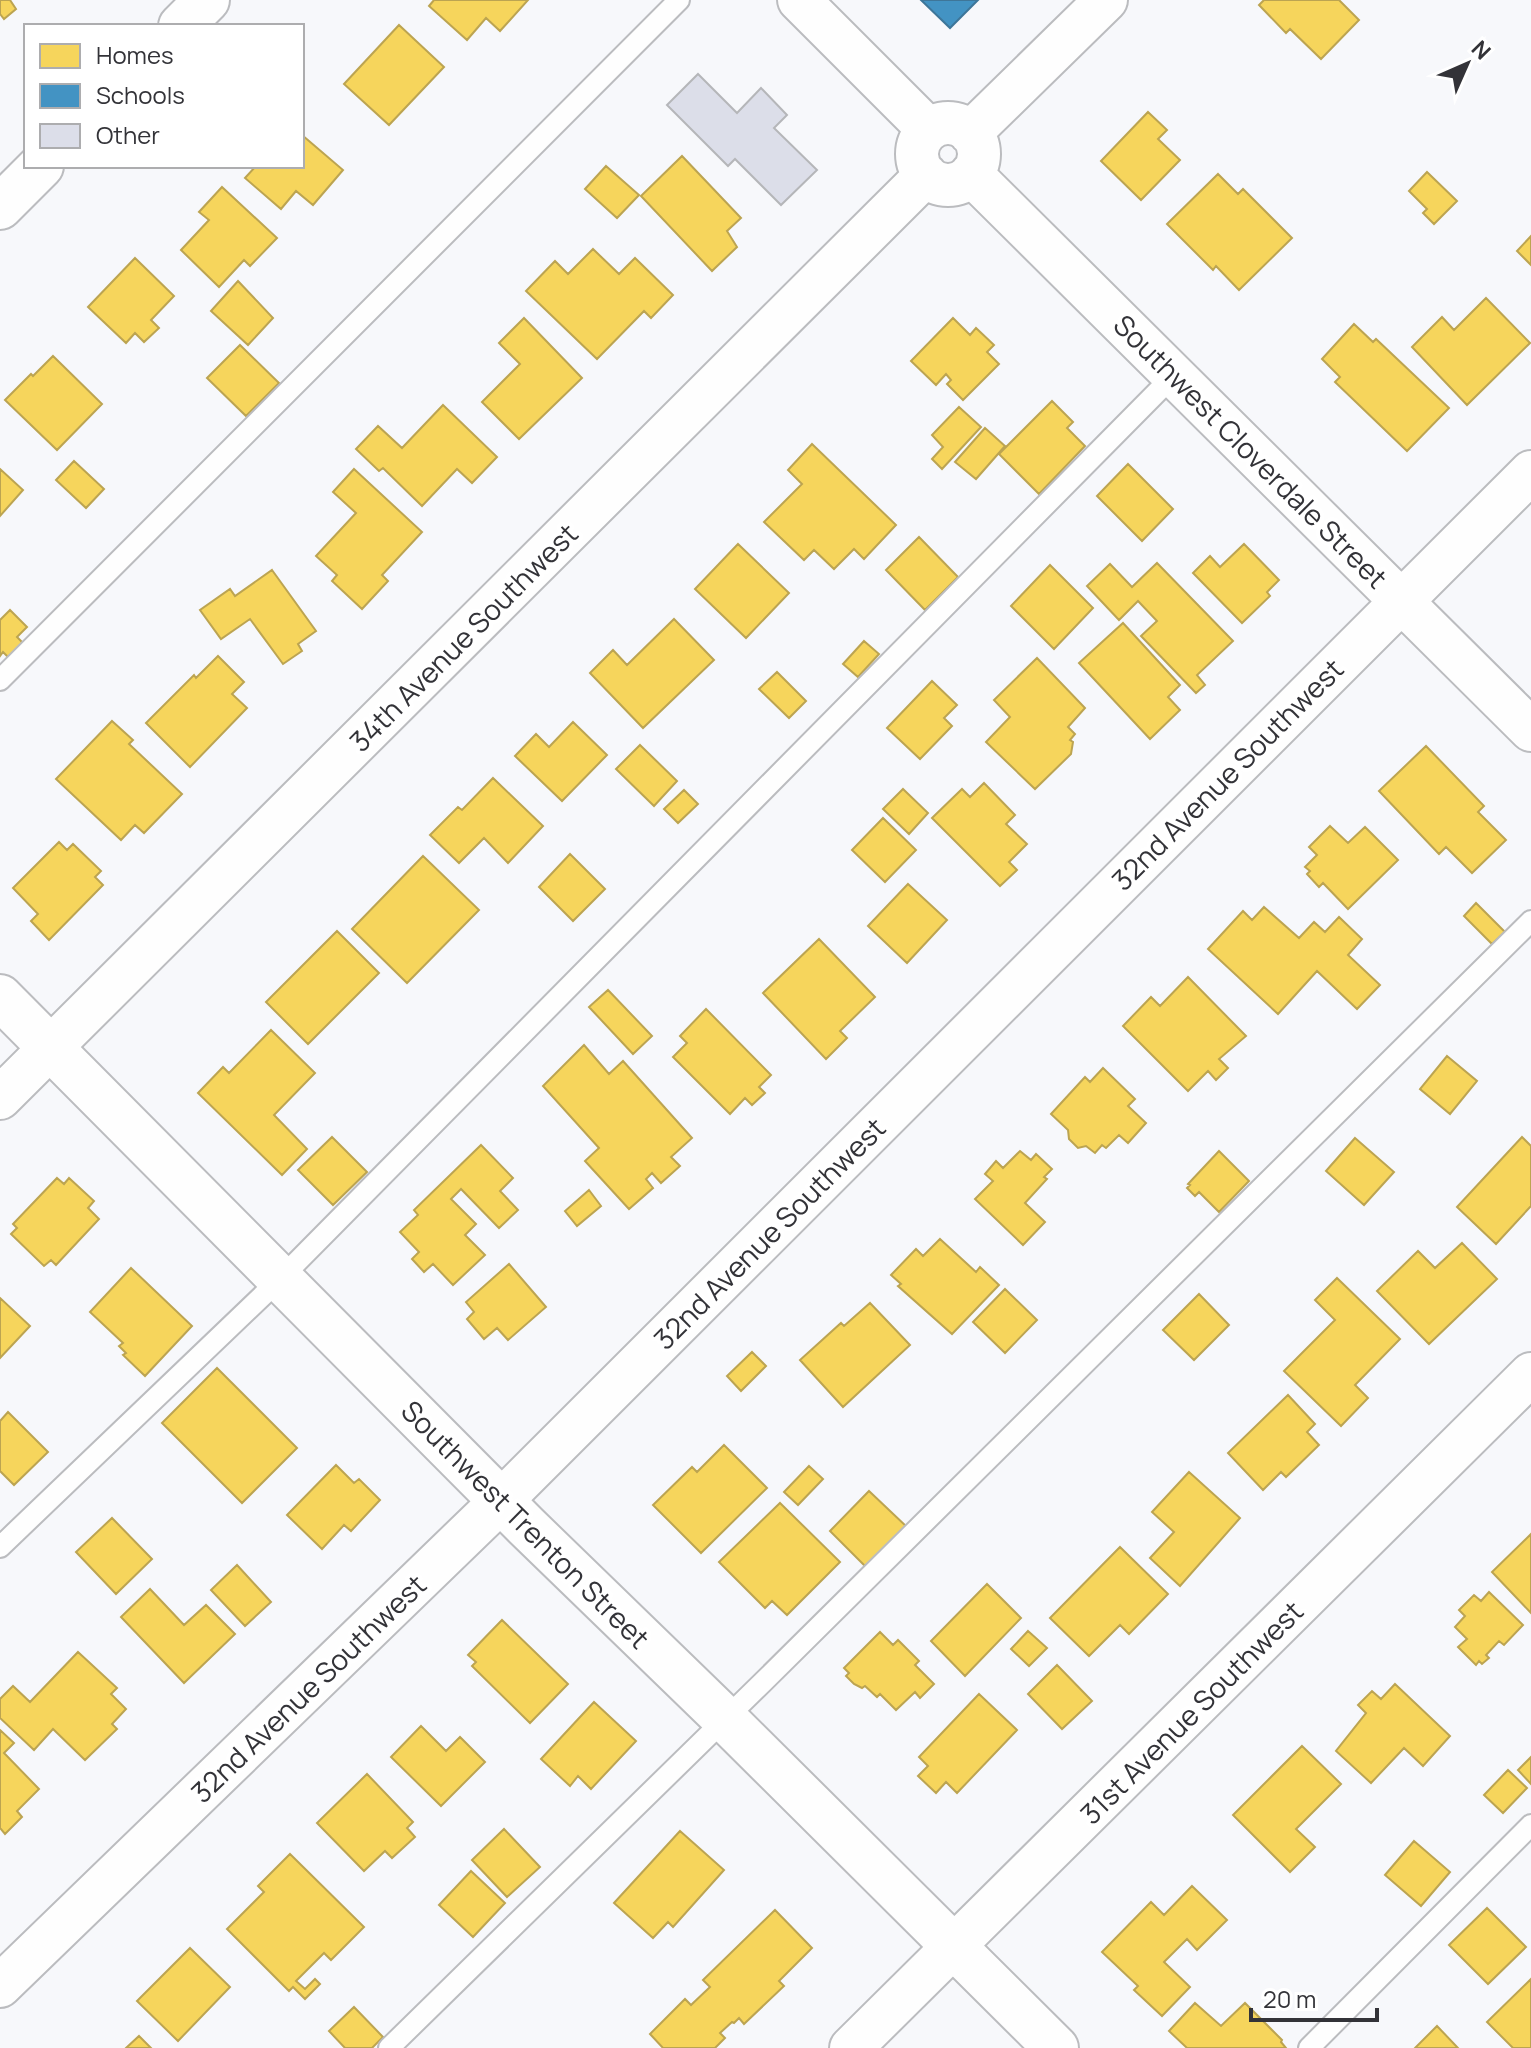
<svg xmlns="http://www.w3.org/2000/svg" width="1531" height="2048" font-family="Manrope,sans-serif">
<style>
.homes{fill:#f6d55c;stroke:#bca451;stroke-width:2}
.schools{fill:#4393c3;stroke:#3e7699;stroke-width:2}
.building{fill:#dcdee9;stroke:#b5b6b9;stroke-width:2}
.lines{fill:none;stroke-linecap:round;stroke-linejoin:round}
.lane-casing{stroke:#bbbcbf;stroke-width:24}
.street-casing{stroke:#bbbcbf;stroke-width:46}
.secondary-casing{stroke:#bbbcbf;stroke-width:48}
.lane{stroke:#fefefe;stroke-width:20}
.street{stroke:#fefefe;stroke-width:42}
.secondary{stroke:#fefefe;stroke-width:44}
.labels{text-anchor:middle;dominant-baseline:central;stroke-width:8;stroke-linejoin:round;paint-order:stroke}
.street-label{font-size:28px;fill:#333338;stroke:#fff}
</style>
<rect width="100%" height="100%" fill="#f7f8fb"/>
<path class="homes" d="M0,0h10l6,9 -12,10 -4,-5z
M434,0h94l-28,31 -14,-13 -19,22 -38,-34z
M1264,0h75l20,20 -38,39 -31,-30 -4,4 -27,-28z
M399,25l45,42 -55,58 -45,-41z
M1148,112l19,18 -9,9 22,21 -39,40 -40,-39z
M302,135l41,35 -30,35 -17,-14 -15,18 -36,-31 11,-12h46z
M682,156l59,62 -14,13 10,16 -25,24 -71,-75z
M606,166l33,29 -22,23 -32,-29z
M1427,172l30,29 -23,23 -11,-11 4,-4 -18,-18z
M1218,174l20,20 5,-5 49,49 -53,52 -23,-24 -3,4 -46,-46z
M222,187l55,51 -27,28 -6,-6 -25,27 -38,-37 28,-30 -10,-8z
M1531,236v29l-14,-14z
M593,249l26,25 16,-16 38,37 -22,23 -7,-7 -47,48 -71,-68 29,-30 13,13z
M135,258l39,38 -23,24 8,8 -15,14 -9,-9 -9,10 -38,-36z
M238,281l35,37 -25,27 -37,-34z
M1486,298l44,45 -63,62 -55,-58 30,-30 12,13z
M524,318l58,60 -63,61 -37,-37 38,-38 -21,-21z
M953,318l17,17 6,-7 18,17 -7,7 12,12 -36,36 -16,-16 4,-4 -5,-6 -10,11 -25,-24z
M1354,324l19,18 3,-3 73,69 -42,43 -72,-69 5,-5 -18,-18z
M240,345l39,38 -33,33 -39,-38z
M53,356l49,48 -45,46 -52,-50 26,-26 2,2z
M1052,401l21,21 -6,6 18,18 -46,48 -40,-40z
M443,405l54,52 -25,26 -15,-14 -35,37 -39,-38 -4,3 -23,-22 22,-23 24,22z
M959,407l22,20 -39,42 -10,-10 11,-12 -11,-12z
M985,428l20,18 -29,33 -21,-17z
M812,444l84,81 -32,34 -10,-10 -20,20 -20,-19 -10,10 -40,-38 38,-38 -14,-14z
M74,461l30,28 -18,19 -30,-28z
M1128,464l45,45 -31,32 -45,-45z
M0,469l23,21 -23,26z
M354,469l68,63 -40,43 6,6 -26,28 -30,-28 5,-6 -21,-19 40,-43 -23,-21z
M919,537l39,40 -33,33 -39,-40z
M738,544l51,49 -43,45 -51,-49z
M1244,544l35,36 -12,12 3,4 -28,27 -49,-50 17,-17 10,11z
M1157,563l76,78 -36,34 8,10 -9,8 -55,-57 16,-15 -19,-20 -19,19 -32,-34 23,-22 22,23z
M1050,565l43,43 -39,41 -43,-43z
M272,570l44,61 -18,13 4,7 -19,13 -33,-45 -29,20 -21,-29 30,-21 5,7z
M10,610l17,17 -10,10 6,6 -14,15 -6,-6 -3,4v-36z
M674,619l40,41 -71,68 -53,-55 23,-23 14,15z
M1123,623l57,62 -12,12 12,13 -30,29 -71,-76z
M864,641l15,13 -21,23 -15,-13z
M218,656l26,26 -12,12 15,14 -57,59 -44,-44 48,-48 2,3z
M1037,658l48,50 -17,19 7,7 -5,6 3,2 -2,12 -36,35 -49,-47 24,-25 -16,-17z
M777,672l29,29 -17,17 -30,-29z
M932,681l25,24 -13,13 8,8 -32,33 -33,-31z
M112,721l21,19 -4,4 53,50 -38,39 -9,-8 -14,15 -65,-61z
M573,722l34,33 -45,46 -47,-45 21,-22 13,13z
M640,745l37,36 -23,25 -38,-37z
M1426,746l58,60 -6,6 28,28 -34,33 -26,-26 -7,7 -60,-63z
M493,778l50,48 -35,37 -24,-25 -25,25 -29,-28 28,-28 4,3z
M984,783l31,32 -9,9 21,20 -18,18 8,8 -17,16 -68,-68 30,-29 8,8z
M903,789l25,24 -19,21 -26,-25z
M684,790l14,14 -20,19 -14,-14z
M883,818l33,32 -31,32 -33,-32z
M1330,826l18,17 17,-16 33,33 -50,49 -25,-26 -4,4 -12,-13 3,-3 -5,-4 12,-12 -8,-8z
M59,842l8,8 6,-6 28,27 -6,6 8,8 -54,55 -18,-19 7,-7 -25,-26z
M570,854l35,35 -32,32 -34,-34z
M423,856l56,54 -72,73 -55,-54z
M908,884l39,36 -40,43 -39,-37z
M1476,903l29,29 -13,12 -28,-28z
M1264,907l35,31 15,-16 11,10 14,-15 23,22 -14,16 32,30 -23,24 -40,-38 -39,43 -70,-65 35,-38 9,9z
M337,931l42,42 -71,71 -42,-42z
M819,939l56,58 -35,34 7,7 -21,21 -63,-66z
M1188,977l58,59 -27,23 9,9 -12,12 -8,-9 -20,20 -65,-65 28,-29 9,9z
M608,990l44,46 -19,18 -44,-47z
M706,1009l65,66 -12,12 6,6 -13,12 -7,-7 -15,16 -57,-57 14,-14 -7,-7z
M271,1030l44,43 -41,42 33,34 -25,26 -84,-82 25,-26 6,6z
M584,1045l25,29 14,-13 69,77 -21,19 9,9 -19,17 -9,-10 -6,6 7,9 -24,21 -44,-48 14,-13 -56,-62z
M1447,1056l30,25 -27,33 -30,-25z
M1103,1068l32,31 -7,7 18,17 -18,20 -9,-8 -13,13 -4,-3 -7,8 -9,-7 -8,2 -9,-9 -1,-9 -17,-16 34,-37 5,5z
M332,1137l35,35 -34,33 -35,-35z
M1522,1137l9,9v60l-35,38 -39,-37z
M1355,1138l39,34 -30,33 -38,-34z
M481,1145l32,33 -13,13 18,19 -19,18 -38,-39 -10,10 25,25 -11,11 20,20 -32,30 -20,-21 -9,8 -12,-13 7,-7 -19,-20 18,-17 -4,-5z
M1020,1151l11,9 5,-6 16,15 -8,8 3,2 -22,24 20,19 -22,23 -48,-46 18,-18 -8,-7 11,-13 7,7z
M1219,1151l30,30 -30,31 -20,-20 -4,4 -8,-8 3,-3 -2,-1z
M57,1178l7,6 5,-6 25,23 -6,7 11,11 -43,46 -5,-5 -7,6 -33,-32 6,-6 -4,-4z
M589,1190l12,16 -24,20 -12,-15z
M940,1239l36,33 4,-5 19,18 -47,49 -54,-48 3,-2 -10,-9 25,-26 7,7z
M1462,1243l35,36 -68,65 -52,-53 41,-40 17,17z
M509,1264l37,43 -38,33 -11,-12 -13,11 -17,-20 7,-7 -8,-10z
M131,1268l61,58 -47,50 -22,-21 3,-2 -7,-7 4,-3 -33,-31z
M1337,1278l63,61 -45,46 13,13 -27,28 -57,-55 51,-51 -20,-20z
M1005,1289l32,31 -32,33 -32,-31z
M1199,1294l30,31 -35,35 -31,-30z
M0,1298l30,28 -30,32z
M870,1303l40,42 -67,62 -43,-47 41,-37 3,3z
M752,1352l14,14 -25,25 -14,-15z
M217,1368l80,80 -55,55 -80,-80z
M1288,1395l27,29 -8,8 12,13 -33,32 -5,-5 -18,18 -35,-37z
M8,1412l40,40 -34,33 -14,-14v-50z
M724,1445l43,43 -66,65 -48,-48 39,-38 5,5z
M336,1465l18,18 5,-4 21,21 -29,31 -7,-6 -22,24 -35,-34z
M809,1466l14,13 -25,26 -14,-13z
M1189,1472l51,46 -60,68 -30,-28 24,-26 -22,-20z
M869,1491l39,37 -40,41 -38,-38z
M780,1503l60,59 -53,53 -15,-14 -7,7 -46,-46z
M112,1518l40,41 -36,35 -40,-42z
M1531,1534v79l-39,-41z
M1120,1547l48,47 -39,40 -9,-9 -31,31 -39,-38z
M237,1565l34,37 -26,24 -34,-36z
M987,1584l34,34 -56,58 -34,-35z
M150,1589l34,36 22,-20 29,29 -51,49 -63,-66z
M1489,1592l34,33 -19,20 -5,-4 -13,14 3,3 -7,6 -3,-3 -3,4 -18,-18 9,-8 -12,-12 10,-11 -6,-6 15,-15 7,6z
M502,1620l66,64 -38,39 -58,-57 4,-4 -8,-7z
M1028,1631l19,17 -18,18 -18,-17z
M880,1632l13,13 5,-5 21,21 -4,4 19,19 -14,14 -5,-6 -19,18 -16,-16 -3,3 -12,-11 -3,2 -8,-4 -8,-8 3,-3 -5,-5z
M78,1652l39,36 -6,6 15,15 -14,15 5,5 -32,31 -32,-31 -19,21 -34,-32v-19l13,-13 17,16z
M1057,1665l35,36 -30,28 -34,-35z
M1395,1684l55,52 -27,30 -19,-18 -33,35 -35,-32 30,-38 -8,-8 14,-14 9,8z
M979,1694l38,36 -60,63 -11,-11 -10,11 -18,-17 10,-10 -9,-9z
M594,1702l42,39 -45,48 -13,-13 -8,10 -29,-27z
M421,1726l25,25 14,-14 25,25 -44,44 -50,-49z
M0,1730l14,13 -10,10 35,36 -22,22 5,6 -17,17 -5,-6z
M1302,1746l39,38 -45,45 19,18 -25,25 -57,-57z
M1531,1757v27l-13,-14z
M1508,1770l19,18 -24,25 -19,-18z
M367,1774l46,48 -6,6 8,9 -23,21 -7,-7 -21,20 -47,-48z
M504,1829l36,38 -33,30 -35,-37z
M680,1831l44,39 -51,57 -5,-5 -15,16 -39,-35z
M1414,1841l36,31 -29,34 -36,-31z
M290,1854l74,73 -33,33 -7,-7 -28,28 9,8 10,-10 5,5 -15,15 -12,-12 -4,4 -62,-62 37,-37 -6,-6z
M471,1871l34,32 -32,34 -34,-32z
M1192,1886l35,34 -30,30 -10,-11 -23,23 26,25 -28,29 -28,-26 4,-4 -36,-34 49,-50 13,13z
M1487,1908l39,39 -38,37 -39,-39z
M775,1910l37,38 -33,33 5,5 -40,38 -5,-6 -5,5 -2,-1 -12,11 5,5 -10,10h-52l-13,-14 35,-35 6,6 19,-18 -7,-7z
M190,1948l40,39 -52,54 -41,-40z
M1531,1979v69h-18l-26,-26z
M1195,2003l26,23 24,-23 37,37 -1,2 5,6h-99l-18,-17z
M354,2007l29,30 -11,11h-27l-16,-17z
M1437,2026l21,22h-43z
M139,2036l12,12h-25z"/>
<path class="schools" d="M921,0h57l-28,28z"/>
<path class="building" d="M698,74l39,39 24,-25 26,27 -13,13 43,42 -36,35 -46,-46 -7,7 -61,-61z"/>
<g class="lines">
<defs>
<path id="lane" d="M0,680l679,-680
M0,1547l280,-268 894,-904
M389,2048l373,-365 769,-762
M1309,2048l222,-223"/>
<path id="street" d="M799,0l129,129
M917 154a31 31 0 1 1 62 0a31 31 0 1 1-62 0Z
M970,133l136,-133
M971,174l560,556
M0,1098l926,-923
M0,1986l501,-485 1030,-1029
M851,2048l680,-674"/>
<path id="secondary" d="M181,26l26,-26
M0,207l41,-41
M0,997l526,529 199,193 331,329"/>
</defs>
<use href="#lane" class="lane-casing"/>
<use href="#street" class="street-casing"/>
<use href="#secondary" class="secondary-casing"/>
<use href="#lane" class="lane"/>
<use href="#street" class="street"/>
<use href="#secondary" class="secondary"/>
</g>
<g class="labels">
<g class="street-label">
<text transform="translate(1251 451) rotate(45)">Southwest Cloverdale Street</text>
<text transform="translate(463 637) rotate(-45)">34th Avenue Southwest</text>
<text transform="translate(1227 774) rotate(-45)">32nd Avenue Southwest</text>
<text transform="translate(769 1233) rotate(-45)">32nd Avenue Southwest</text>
<text transform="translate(526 1524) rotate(45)">Southwest Trenton Street</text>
<text transform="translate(308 1688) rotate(-44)">32nd Avenue Southwest</text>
<text transform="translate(1191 1712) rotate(-45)">31st Avenue Southwest</text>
</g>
</g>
<rect x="24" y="24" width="280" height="144" fill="#ffffff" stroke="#adadaf" stroke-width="2"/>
<rect x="40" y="44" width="40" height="24" fill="#f6d55c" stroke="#adadaf" stroke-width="2"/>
<text x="96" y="64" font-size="24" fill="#333338">Homes</text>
<rect x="40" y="84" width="40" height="24" fill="#4393c3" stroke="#adadaf" stroke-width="2"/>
<text x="96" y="104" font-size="24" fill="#333338">Schools</text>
<rect x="40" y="124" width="40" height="24" fill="#dcdee9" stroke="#adadaf" stroke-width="2"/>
<text x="96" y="144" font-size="24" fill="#333338">Other</text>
<g transform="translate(1467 64) rotate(45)" stroke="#ffffff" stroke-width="6" paint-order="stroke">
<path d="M0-6L14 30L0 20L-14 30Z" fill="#333338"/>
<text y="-12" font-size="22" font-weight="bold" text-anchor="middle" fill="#333338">N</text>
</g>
<path d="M1251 2008v12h126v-12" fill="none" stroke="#333338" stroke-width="4"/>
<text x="1263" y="2008" font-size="24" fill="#333338" stroke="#ffffff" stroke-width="6" paint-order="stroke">20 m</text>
</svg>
